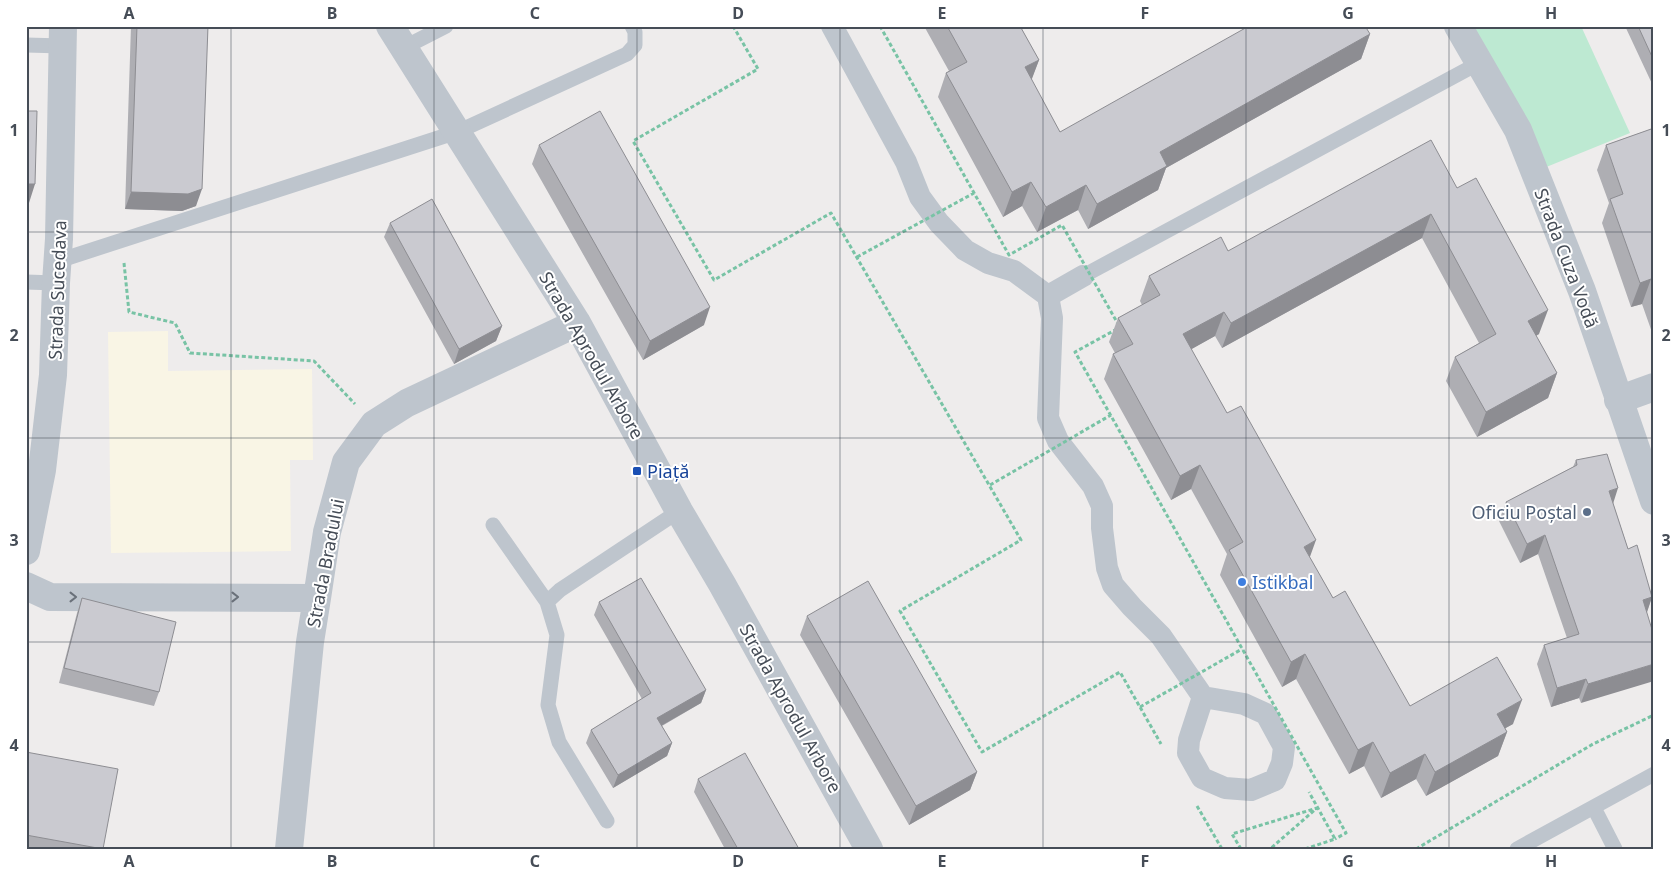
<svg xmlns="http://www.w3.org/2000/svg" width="1680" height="875" font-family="'Noto Sans',sans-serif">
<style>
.commercial{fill:#f9f5e5}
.green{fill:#bde9d2}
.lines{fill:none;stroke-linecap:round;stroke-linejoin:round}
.path{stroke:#78c3a5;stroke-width:3;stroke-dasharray:4 2.5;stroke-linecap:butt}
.service{stroke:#bec5cd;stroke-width:15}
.pedestrian{stroke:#bec5cd;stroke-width:22}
.minor{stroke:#bec5cd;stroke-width:28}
.tertiary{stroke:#bec5cd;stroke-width:28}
.path-bridge{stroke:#78c3a5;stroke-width:3;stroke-dasharray:4 2.5;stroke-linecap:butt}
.wall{fill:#aeaeb3}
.shaded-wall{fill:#8d8d92}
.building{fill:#cacad0;stroke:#8d8d92}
.oneway{stroke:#6a717a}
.grid{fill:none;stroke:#464d57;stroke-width:1;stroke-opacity:0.55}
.transit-dot{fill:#1a4fb4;stroke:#fff;stroke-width:2}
.service-dot{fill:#5c6f8a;stroke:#fff;stroke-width:2}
.shop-dot{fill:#3f7fe0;stroke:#fff;stroke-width:2}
.labels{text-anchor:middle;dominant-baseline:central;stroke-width:4;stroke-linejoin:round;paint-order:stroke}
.street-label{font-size:18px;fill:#464d57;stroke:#fff}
.transit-label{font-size:18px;fill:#164399;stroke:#fff;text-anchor:start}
.service-label{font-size:18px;fill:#4e5e75;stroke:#fff;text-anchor:end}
.shop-label{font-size:18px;fill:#366cbe;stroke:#fff;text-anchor:start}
.neatline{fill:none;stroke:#464d57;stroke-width:2}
.grid-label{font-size:16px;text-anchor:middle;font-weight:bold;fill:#464d57}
</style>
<rect width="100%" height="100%" fill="#eeecec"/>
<path class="commercial" d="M168,331v40l144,-2 1,91h-23l1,91 -180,2 -3,-221z"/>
<path class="green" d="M1456,26h125l49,107 -96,39z"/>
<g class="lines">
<path class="path" d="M733,26l25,43 -125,72 81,139 117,-67 190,327 -121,71 82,141 138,-80 41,72
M124,263l5,49 46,11 15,30 124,8 41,43
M1197,806l25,43
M1241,849l-9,-15 85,-26 -47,41
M1305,849l30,-10 -26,-47
M1416,849l177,-105 61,-29"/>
<path class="service" d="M26,45l37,1
M403,48l43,-22
M58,261l399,-129 170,-78 8,-9v-13l-3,-6
M1083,276l396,-213
M26,282l30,1
M493,525l54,77 10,33 -9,70 11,37 48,79
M547,602l13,-12 119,-79
M1594,808l21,41
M1517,849l137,-75"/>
<path class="pedestrian" d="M832,26l74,136 14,35 19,26 26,27 23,13 26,8 34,25 4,22 -4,100 10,23 35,45 9,20v22l5,40 6,17 19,22 29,29 42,61 41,7 22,10 18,33 -2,16 -7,17 -24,10 -26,-2 -23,-10 -14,-25 1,-13 14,-43
M1048,296l35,-20"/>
<path class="minor" d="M390,26l187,297 102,188 43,73 147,265
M1458,26l60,104 64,161 72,210
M1618,400l36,-13
M26,586l24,11 267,1
M289,849l21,-207 7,-44 10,-66 19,-70 28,-38 33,-21 170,-80"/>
<path class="tertiary" d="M26,551l16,-81 11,-95 3,-92 3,-44 4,-213"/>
<path class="path-bridge" d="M880,26l129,229 53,-30 56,99
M857,257l117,-64
M1117,329l-42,23 271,481 -11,6
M990,485l121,-70
M1140,707l102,-58"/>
</g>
<path class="wall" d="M131,26h77l-12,180 -14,5 -57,-2z
M924,26h96l19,34 -8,20 29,52 310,-98 -9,25 -195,109 -8,22 -70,39 -10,-19 -41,22 -15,-26 -19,11 -65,-120 8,-24 3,-2z
M1625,26h29v62z
M1654,128v210l-12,-34 -11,3 -29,-84 7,-20 -12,-33 9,-25z
M539,145l165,180 -61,35 -111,-196z
M1457,188l82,146 -3,2 21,37 -9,25 -71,39 -31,-56 9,-24 24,-14 -57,-105 -200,110 -7,-12 -24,13 36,64 106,185 77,108 103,18 -8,4 2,4 -9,24 -72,40 -10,-17 -35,19 -17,-32 -15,8 -53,-95 -14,8 -62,-112 7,-21 -36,-65 -20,11 -67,-121 9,-25 2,-1 -6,-11 9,-24 24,-13 -2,-4 9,-25 79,-25z
M390,223l112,103 -6,15 -42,23 -70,-127z
M1576,460l37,43 15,46 24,48 -5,15 -66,91 -2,-5 -28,9 -14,-43 7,-19 23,-7 -29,-84 -18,9 -21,-42 7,-19 67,-35z
M82,598l77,94 -5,14 -95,-23 18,-70z
M599,602l107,88 -5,13 -39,23 10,17 -5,13 -54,32 -27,-45 5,-13 51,-31 -48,-84z
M807,616l170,156 -7,18 -61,35 -109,-190z
M26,752l77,97h-77z
M698,779l101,70h-74l-31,-57z"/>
<path class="shaded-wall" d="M1370,34l-9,25 -195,109 -8,22 -70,39 9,-25 63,-52z
M1039,60l-9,24 -5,-17z
M1031,182l-9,24 -19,11 9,-25z
M26,184h9l-6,19h-3z
M1086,185l-8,25 -41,22 9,-25z
M202,189l-6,17 -14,5 -57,-2 6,-17z
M1431,214l-9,24 -200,110 9,-25z
M1651,279l-9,25 -11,3 9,-24z
M710,307l-6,18 -61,35 7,-19z
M1548,310l-9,24 -20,11 9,-24z
M1224,312l-9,24 -41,23 9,-25z
M502,326l-6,15 -42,23 5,-15z
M1557,373l-9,25 -71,39 9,-25z
M1200,465l-9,24 -20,11 9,-24z
M1618,488l-6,19 -3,-16z
M1545,535l-7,19 -18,9 7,-19z
M1316,540l-9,25 -3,-18z
M1652,597l-6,18 -3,-15z
M1305,654l-9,25 -14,8 9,-25z
M1654,664v17l-73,22 7,-19z
M1586,679l-7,19 -28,9 6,-19z
M706,690l-5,13 -49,28 5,-13z
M1522,700l-9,24 -25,14 9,-24z
M1507,732l-9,24 -72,40 9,-24z
M1373,742l-9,24 -15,8 9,-24z
M672,743l-5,13 -54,32 5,-13z
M1425,754l-9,25 -35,19 9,-25z
M977,772l-7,18 -61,35 7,-19z"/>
<path class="building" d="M137,26h71l-6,163 -14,5 -57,-2z
M947,26h73l19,34 -14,7 35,65 189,-106h116l5,8 -210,118 7,14 -70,38 -11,-19 -40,22 -15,-25 -19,10 -66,-119 21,-11z
M1638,26h16v35z
M26,111h11l-2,73h-9z
M600,111l110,196 -60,34 -111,-196z
M1654,128v160l-3,-9 -11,4 -30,-84 13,-5 -17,-49z
M1431,140l26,48 19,-10 72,132 -20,11 29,52 -71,39 -31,-55 41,-23 -65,-120 -200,109 -7,-11 -41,22 44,79 14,-7 75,134 -12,7 29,51 12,-7 65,115 87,-49 25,43 -25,14 10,18 -72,40 -10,-18 -35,19 -17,-31 -15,8 -53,-96 -14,8 -62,-112 14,-8 -43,-77 -20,11 -67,-122 20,-10 -15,-26 42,-23 -11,-19 72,-39 7,14z
M432,199l70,127 -43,23 -69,-126z
M1607,454l11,34 -9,3 19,58 9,-4 15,52 -9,3 11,36v28l-66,20 -2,-5 -29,9 -13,-43 35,-11 -34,-99 -18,9 -21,-42 71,-37 -1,-5z
M641,578l65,112 -49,28 15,25 -54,32 -27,-45 60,-37 -52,-91z
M868,581l109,191 -61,34 -109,-190z
M82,598l94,24 -17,70 -95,-24z
M26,752l92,17 -15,80 -77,-14z
M745,753l54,96h-61l-40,-70z"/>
<defs><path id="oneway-chevron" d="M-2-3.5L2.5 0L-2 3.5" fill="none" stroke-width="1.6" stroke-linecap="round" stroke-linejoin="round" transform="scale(1.25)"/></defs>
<g class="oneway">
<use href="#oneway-chevron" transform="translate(73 597)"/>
<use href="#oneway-chevron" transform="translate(235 597)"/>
</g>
<path class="grid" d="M231,26v823M434,26v823M637,26v823M840,26v823M1043,26v823M1246,26v823M1449,26v823M26,232h1628M26,438h1628M26,642h1628"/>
<rect class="transit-dot" x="632" y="466" width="10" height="10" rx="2.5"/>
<circle class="service-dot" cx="1587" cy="512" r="5"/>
<circle class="shop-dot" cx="1242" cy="582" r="5"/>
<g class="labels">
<g class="street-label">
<text transform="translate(1567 258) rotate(69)">Strada Cuza Vodă</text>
<text transform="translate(57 290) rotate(-88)">Strada Sucedava</text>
<text transform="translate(592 355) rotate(60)">Strada Aprodul Arbore</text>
<text transform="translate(325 563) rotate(-79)">Strada Bradului</text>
<text transform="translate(791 708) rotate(61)">Strada Aprodul Arbore</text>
</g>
<g class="transit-label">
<text x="647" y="471">Piață</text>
</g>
<g class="service-label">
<text x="1577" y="512">Oficiu Poștal</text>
</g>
<g class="shop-label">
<text x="1252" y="582">Istikbal</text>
</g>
</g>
<rect width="1680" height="875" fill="none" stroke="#ffffff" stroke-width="55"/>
<rect x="28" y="28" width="1624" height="820" class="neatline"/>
<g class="grid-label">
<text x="129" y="19">A</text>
<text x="332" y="19">B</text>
<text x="535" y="19">C</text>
<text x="738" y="19">D</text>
<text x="942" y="19">E</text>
<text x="1145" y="19">F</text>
<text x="1348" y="19">G</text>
<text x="1551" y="19">H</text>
<text x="14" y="136">1</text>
<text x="1666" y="136">1</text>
<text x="14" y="341">2</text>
<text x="1666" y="341">2</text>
<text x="14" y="546">3</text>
<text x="1666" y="546">3</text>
<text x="14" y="751">4</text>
<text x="1666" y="751">4</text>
<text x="129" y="867">A</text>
<text x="332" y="867">B</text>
<text x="535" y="867">C</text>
<text x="738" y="867">D</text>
<text x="942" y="867">E</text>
<text x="1145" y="867">F</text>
<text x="1348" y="867">G</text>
<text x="1551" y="867">H</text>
</g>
</svg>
